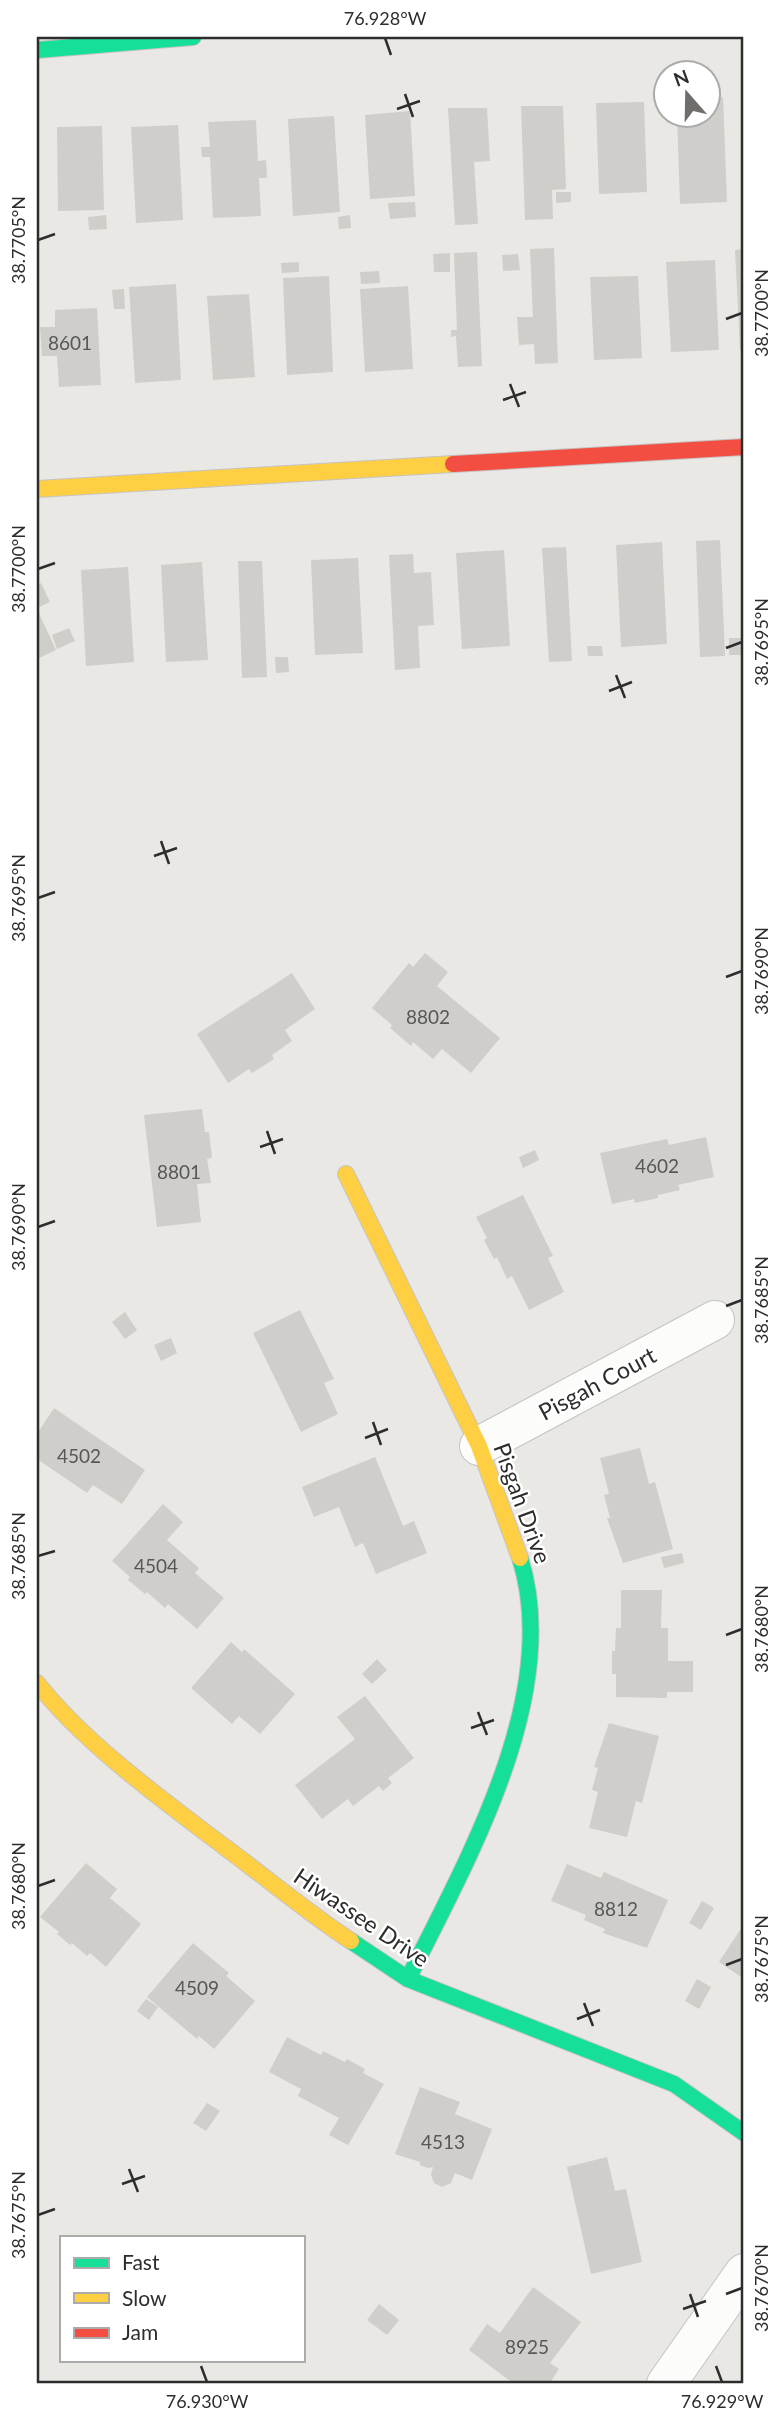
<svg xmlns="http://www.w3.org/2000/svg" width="781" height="2421" font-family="Lato,sans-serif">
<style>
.building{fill:#cfceca}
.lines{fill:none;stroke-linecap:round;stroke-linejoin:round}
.street-casing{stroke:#c4c4c4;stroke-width:40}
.fast-casing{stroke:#c4c4c4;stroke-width:18}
.slow-casing{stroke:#c4c4c4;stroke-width:18}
.jam-casing{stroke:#c4c4c4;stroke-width:18}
.street{stroke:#fcfcfb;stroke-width:38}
.fast{stroke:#16e098;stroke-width:16}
.slow{stroke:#ffcf43;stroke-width:16}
.jam{stroke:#f24e42;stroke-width:16}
.ticks{fill:none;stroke:#2d2d2d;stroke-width:2.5}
.labels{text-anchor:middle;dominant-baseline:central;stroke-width:5;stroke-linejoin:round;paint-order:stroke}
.number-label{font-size:19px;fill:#575756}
.street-label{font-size:23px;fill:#2d2d2d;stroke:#fff}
.neatline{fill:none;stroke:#2d2d2d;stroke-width:2.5}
.ticks-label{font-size:18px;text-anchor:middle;fill:#2d2d2d}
</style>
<rect width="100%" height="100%" fill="#eae8e4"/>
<path class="building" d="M723,97l4,105 -47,2 -3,-88h31v-18z
M644,102l3,90 -48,2 -3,-91z
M521,106h42l3,83 -14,1 1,29 -28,1z
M448,108h39l3,53 -16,1 4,62 -23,1z
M410,111l5,85 -45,3 -5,-84z
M334,116l6,96 -47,4 -5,-97z
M256,120l2,41 8,-1 1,18h-8l2,38 -48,2 -3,-61h-8l-1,-10h9l-2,-25z
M178,125l5,95 -47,3 -5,-96z
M102,126l2,84 -46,1 -1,-84z
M556,192h15v10l-15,1z
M415,202l1,15 -26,2 -2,-16z
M106,215l1,14 -18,1 -1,-13z
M350,215l1,13 -12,1 -1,-12z
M554,248l4,115 -23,1 -1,-20 -15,1 -2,-28h16l-3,-68z
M744,249v101h-4l-5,-100z
M477,252l5,114 -24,1 -2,-31 -5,1v-7h6l-3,-77z
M450,253v19h-16l-1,-18z
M518,254l2,16 -17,1 -1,-16z
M715,260l4,90 -48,2 -5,-90z
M299,262v10l-17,1 -1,-10z
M379,271l1,12 -19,1 -1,-12z
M329,276l4,96 -46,3 -4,-97z
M638,276l4,82 -48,2 -4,-83z
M176,284l5,96 -46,3 -6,-96z
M408,286l5,83 -48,3 -5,-83z
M124,289l1,20h-11l-2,-19z
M249,294l6,83 -42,3 -6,-84z
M97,308l4,77 -42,2 -2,-31h-15l-2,-29h15v-17z
M720,540l5,116 -25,1 -4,-116z
M662,542l5,102 -46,3 -5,-102z
M566,547l6,114 -23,1 -7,-114z
M504,550l6,96 -48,3 -6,-96z
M413,554l1,19 17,-1 3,53 -16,1 2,42 -25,2 -6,-115z
M358,558l5,95 -48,2 -4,-95z
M238,561h24l5,116 -25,1z
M202,562l6,98 -42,2 -5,-97z
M128,567l6,95 -48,4 -5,-96z
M41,583l9,19 -13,6v-23z
M37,609l19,41 -19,9z
M69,628l6,13 -18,8 -5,-14z
M729,638h15v17h-15z
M587,646h15l1,10h-15z
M275,657h13l1,15 -13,1z
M425,953l23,19 -11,14 63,52 -29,35 -29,-24 -9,10 -20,-17 -2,4 -21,-18 2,-3 -20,-17 37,-45 4,4z
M292,973l23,36 -30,21 7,11 -20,14 2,4 -22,14 -3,-4 -21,14 -31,-49z
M202,1109l3,23h4l3,26 -5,1 4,24 -14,1 4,38 -44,5 -13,-112z
M706,1137l8,40 -36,8 2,5 -22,5v3l-23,5 -1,-4 -22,5 -12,-51 67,-14 2,6z
M535,1150l4,10 -16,8 -4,-11z
M523,1195l30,61 -5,2 16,34 -35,18 -17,-34 -5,3 -10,-22 -3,2 -10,-19 3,-2 -11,-21z
M300,1310l34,69 -10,4 14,31 -37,18 -48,-99z
M125,1312l12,18 -12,9 -13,-17z
M171,1338l6,15 -16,8 -7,-16z
M54,1408l91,62 -23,34 -29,-19 -6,8 -50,-34v-25z
M640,1448l9,36 6,-2 18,67 -50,14 -16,-45h3l-6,-23 5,-1 -9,-36z
M375,1457l28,69 11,-5 13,32 -51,21 -13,-31 -8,4 -16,-40 -25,10 -12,-30z
M163,1504l20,18 -16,18 32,28 -4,5 29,25 -27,31 -29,-25 -3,4 -18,-16 -2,2 -17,-14 2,-3 -18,-16z
M682,1553l2,10 -20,5 -3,-11z
M621,1590h41l-1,38h7v33h25v31h-26v6l-51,-1v-23h-4v-23h3l1,-23h5z
M231,1642l11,10 2,-3 51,45 -35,40 -21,-18 -7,8 -41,-36z
M377,1659l10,11 -15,14 -10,-10z
M365,1696l49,62 -26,20 4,5 -9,8 -4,-5 -26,20 -5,-7 -26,20 -27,-34 60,-46 -18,-22z
M609,1723l50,13 -17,67 -6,-2 -9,36 -38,-9 9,-36 -6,-2 6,-22 -4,-1z
M86,1863l31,26 -7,9 31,26 -35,43 -16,-14 -3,3 -15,-13 -2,2 -13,-11 2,-2 -19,-15z
M567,1864l34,14 3,-6 64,28 -21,48 -44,-15 2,-4 -21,-9 2,-5 -35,-14z
M702,1901l12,7 -13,22 -12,-7z
M744,1924v55l-25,-17z
M193,1943l36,30 -3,3 29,25 -41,48 -15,-13 -2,3 -50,-42z
M697,1979l14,8 -12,22 -14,-8z
M146,1999l12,8 -9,13 -12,-9z
M287,2037l34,18 2,-4 22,11 2,-3 18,10 -2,4 21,11 -36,61 -19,-10 10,-17 -41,-22 3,-7 -32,-17z
M420,2087l40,15 -5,12 37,15 -20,51 -17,-7 -4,10 -9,4 -8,-4 -3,-8 2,-8 -5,1 -8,-3v-3l-25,-8z
M207,2103l13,8 -14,20 -13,-8z
M607,2157l8,34 11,-2 16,73 -51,12 -24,-107z
M533,2287l48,35 -31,41 9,6 -10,15h-35l-45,-34 18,-26 13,9z
M379,2304l20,16 -12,15 -20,-15z"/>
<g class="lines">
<defs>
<path id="street" d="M479,1446l236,-126
M666,2384l78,-111"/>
<path id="fast" d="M37,50l156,-13
M351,1941l57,38 266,105 70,49
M408,1979c59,-119 155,-285 112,-421"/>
<path id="slow" d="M37,489l416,-25
M346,1174l133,272 41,112
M37,1683c48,61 127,118 189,165 42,31 82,65 125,93"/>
<path id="jam" d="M453,464l291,-17"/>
</defs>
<use href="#street" class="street-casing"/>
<use href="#fast" class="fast-casing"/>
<use href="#slow" class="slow-casing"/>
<use href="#jam" class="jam-casing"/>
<use href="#street" class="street"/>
<use href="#fast" class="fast"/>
<use href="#slow" class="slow"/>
<use href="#jam" class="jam"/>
</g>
<path class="ticks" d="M385,38l6,17M405,94l8,23M397,109l23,-8M38,240l17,-6M726,319l16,-6M510,384l9,23M503,400l23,-8M38,569l17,-6M726,648l16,-6M616,675l9,23M609,691l23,-9M161,841l8,23M154,856l23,-8M38,898l17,-6M726,977l16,-6M267,1131l8,23M260,1147l23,-8M38,1227l17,-6M726,1306l16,-6M373,1422l8,23M365,1438l23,-9M38,1556l17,-5M726,1635l16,-6M478,1712l9,23M471,1728l23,-8M38,1886l17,-6M726,1965l16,-6M584,2003l9,23M577,2019l23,-9M129,2169l9,23M122,2184l23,-8M38,2215l17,-6M690,2294l8,23M726,2294l16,-6M683,2309l23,-8M201,2366l6,16M716,2366l6,16"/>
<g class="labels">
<g class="number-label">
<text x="70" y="342">8601</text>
<text x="428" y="1016">8802</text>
<text x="657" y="1165">4602</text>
<text x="179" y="1171">8801</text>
<text x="79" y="1455">4502</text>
<text x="156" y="1565">4504</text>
<text x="616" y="1908">8812</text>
<text x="197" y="1987">4509</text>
<text x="443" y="2141">4513</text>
<text x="527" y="2346">8925</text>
</g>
<g class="street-label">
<text transform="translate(597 1383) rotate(-28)">Pisgah Court</text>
<text transform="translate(523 1503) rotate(70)">Pisgah Drive</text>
<text transform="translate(362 1917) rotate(34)">Hiwassee Drive</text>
</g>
</g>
<rect width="781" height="2421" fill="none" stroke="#ffffff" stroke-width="77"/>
<rect x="60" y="2236" width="245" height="126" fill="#ffffff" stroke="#ababab" stroke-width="2"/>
<rect x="74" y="2258" width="35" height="10" fill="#16e098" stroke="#ababab" stroke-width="2"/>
<text x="122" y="2270" font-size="21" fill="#2d2d2d">Fast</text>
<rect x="74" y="2293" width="35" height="10" fill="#ffcf43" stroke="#ababab" stroke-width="2"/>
<text x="122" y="2306" font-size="21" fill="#2d2d2d">Slow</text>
<rect x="74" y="2328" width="35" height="10" fill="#f24e42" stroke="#ababab" stroke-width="2"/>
<text x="122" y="2340" font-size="21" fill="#2d2d2d">Jam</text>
<g transform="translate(687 94) rotate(340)"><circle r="33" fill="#ffffff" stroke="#ababab" stroke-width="2"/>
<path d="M0-5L12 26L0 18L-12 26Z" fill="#6f6e6d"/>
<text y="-10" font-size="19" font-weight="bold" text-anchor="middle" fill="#2d2d2d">N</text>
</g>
<rect x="38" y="38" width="704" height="2344" class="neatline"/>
<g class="ticks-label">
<text x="385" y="25">76.928°W</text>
<text transform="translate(19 240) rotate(-90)" y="6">38.7705°N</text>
<text transform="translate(762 313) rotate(-90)" y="6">38.7700°N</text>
<text transform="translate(19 569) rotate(-90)" y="6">38.7700°N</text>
<text transform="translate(762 642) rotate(-90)" y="6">38.7695°N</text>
<text transform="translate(19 898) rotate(-90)" y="6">38.7695°N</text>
<text transform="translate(762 971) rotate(-90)" y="6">38.7690°N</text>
<text transform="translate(19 1227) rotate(-90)" y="6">38.7690°N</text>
<text transform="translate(762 1300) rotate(-90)" y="6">38.7685°N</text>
<text transform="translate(19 1556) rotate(-90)" y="6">38.7685°N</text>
<text transform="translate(762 1629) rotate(-90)" y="6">38.7680°N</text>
<text transform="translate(19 1886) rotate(-90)" y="6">38.7680°N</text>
<text transform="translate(762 1959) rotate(-90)" y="6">38.7675°N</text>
<text transform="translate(19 2215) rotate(-90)" y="6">38.7675°N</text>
<text transform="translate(762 2288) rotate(-90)" y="6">38.7670°N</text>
<text x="207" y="2408">76.930°W</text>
<text x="722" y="2408">76.929°W</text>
</g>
</svg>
